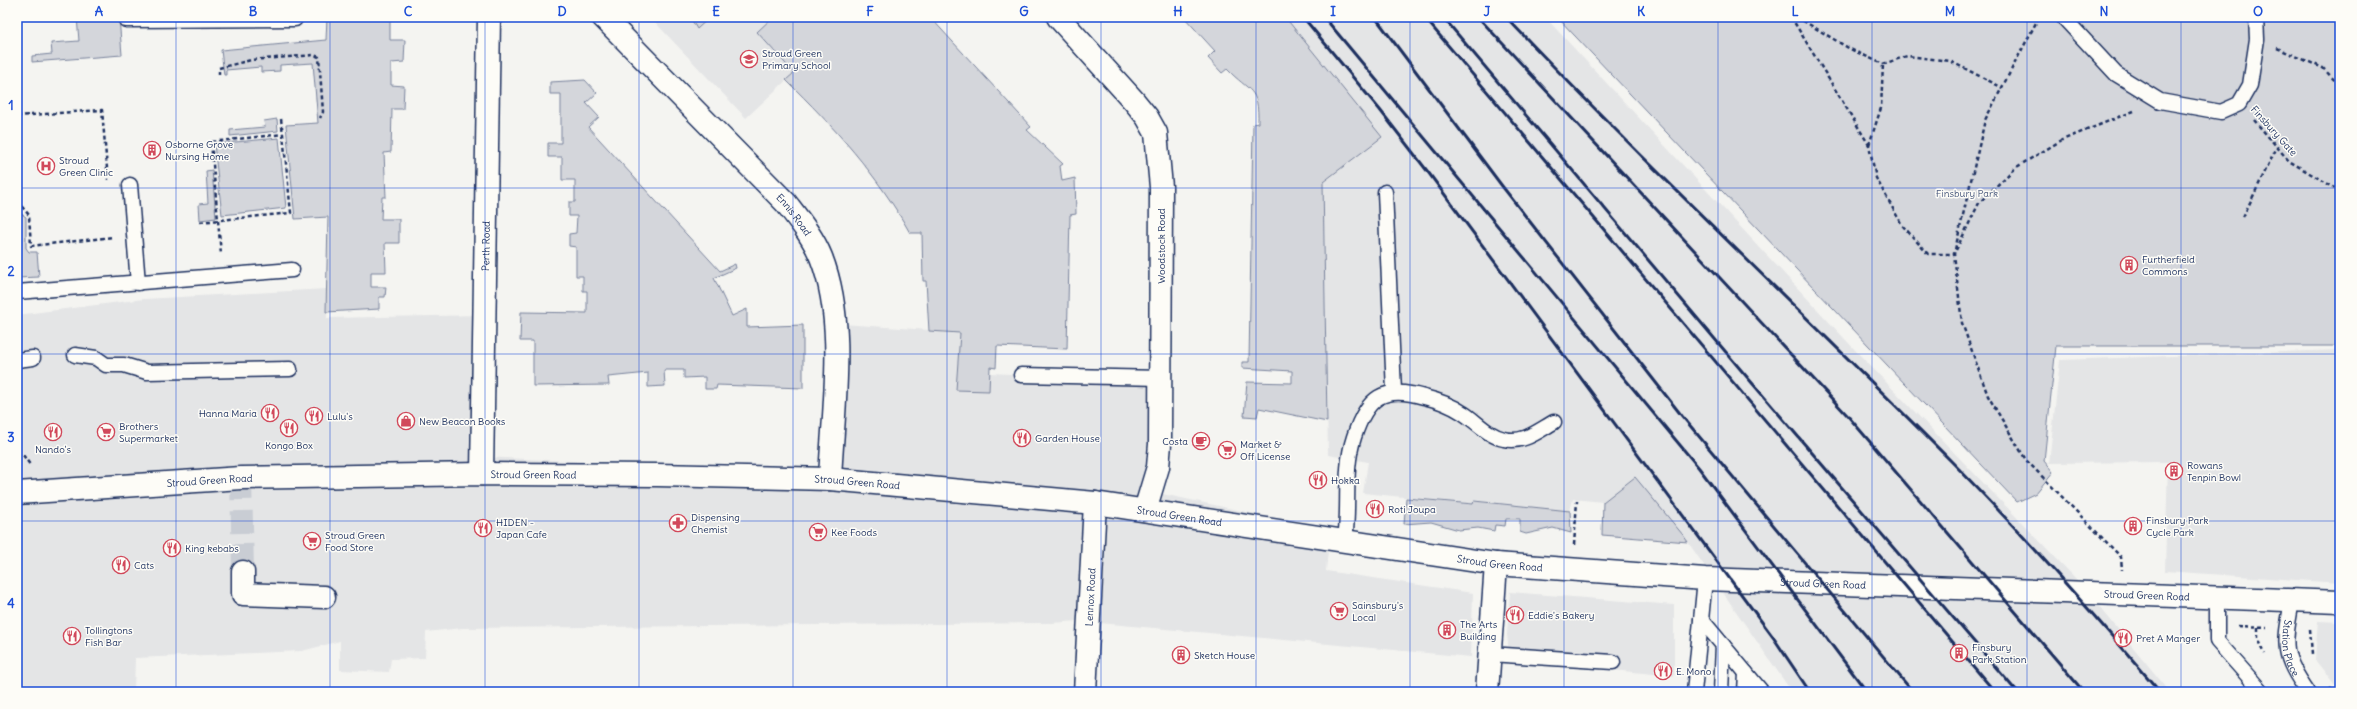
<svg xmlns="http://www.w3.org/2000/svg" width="2357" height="709" font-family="Delius,sans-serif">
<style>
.built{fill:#e4e5e6}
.green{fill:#d4d6db;stroke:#78829c}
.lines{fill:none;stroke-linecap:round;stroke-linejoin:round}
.street-tunnel{stroke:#c9cdd4;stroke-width:22;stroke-dasharray:22 11;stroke-linecap:butt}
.lane-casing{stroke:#1b2f5e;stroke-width:17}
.street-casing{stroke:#1b2f5e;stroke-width:25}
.secondary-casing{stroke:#1b2f5e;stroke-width:25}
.primary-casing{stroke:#1b2f5e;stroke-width:25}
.path{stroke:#1b2f5e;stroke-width:2.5;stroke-dasharray:4 3;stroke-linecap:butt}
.lane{stroke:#fdfcf7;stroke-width:14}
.street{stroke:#fdfcf7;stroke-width:22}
.secondary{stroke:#fdfcf7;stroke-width:22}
.primary{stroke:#fdfcf7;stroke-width:22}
.rail{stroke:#1b2f5e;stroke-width:3}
.grid{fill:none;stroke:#1d4ed8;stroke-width:1;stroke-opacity:0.55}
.labels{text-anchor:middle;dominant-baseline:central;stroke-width:3;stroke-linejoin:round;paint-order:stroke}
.poi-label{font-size:10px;fill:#1b2f5e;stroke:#fdfcf7;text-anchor:start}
.street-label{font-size:10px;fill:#1b2f5e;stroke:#fdfcf7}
.park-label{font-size:10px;fill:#49597d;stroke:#fdfcf7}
.neatline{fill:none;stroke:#1d4ed8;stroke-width:1.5}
.grid-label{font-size:13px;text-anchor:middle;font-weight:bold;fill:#1d4ed8}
</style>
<rect width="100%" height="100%" fill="#f4f4f1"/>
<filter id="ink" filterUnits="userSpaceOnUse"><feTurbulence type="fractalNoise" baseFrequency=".025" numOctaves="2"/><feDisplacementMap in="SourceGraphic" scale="8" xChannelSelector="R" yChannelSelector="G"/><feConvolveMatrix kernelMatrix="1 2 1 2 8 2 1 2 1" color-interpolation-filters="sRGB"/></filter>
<g filter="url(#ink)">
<path class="built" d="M650,17h184l-40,56 -48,45z
M1255,17h290l312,335 223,231 90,109h-378l-109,-157 -80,-33 -30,-3 -3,12 -95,-10 -1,3 -111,-11 5,-31 -40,-7 -5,-286z
M326,289l1,29 158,-3 -2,142 353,16 6,-149 146,10 1,39 167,7 2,113 172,37 -4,41 147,22 -2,64 -393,-36 -26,2 -589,5 -37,4 -1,26 -34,1 -2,13 -49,-2v-29l-38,10 -167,7 -1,34h-117v-377l127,-16z
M2340,350v233l-175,-12 3,-109 -119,1 11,-103z
M1510,592l164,13v71l-164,-16 -3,-25z
M2318,621l22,1v69l-25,-31z"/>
<path class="green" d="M77,17h42l3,38 -90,7v-6l20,-2 -1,-11 28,-2z
M327,17h63v23h15l-1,22 -13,1v22l13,1 -1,23h-11l-1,43 -7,1 2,44h-4l-1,22h18v24h-14l1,29h-15v15h15l-1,10h-6v12l-53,3 2,-95 -33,2 -9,-94 32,-2 -5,-60 -33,2v6l-19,1v-5l-35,3v5h-2l-3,-25 105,-10z
M690,17h20l-13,12z
M773,17h157l101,110 -4,3 36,34 -3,2 2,15 13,-3 1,36 -6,1 -3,134 -70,-3 -1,22 -6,-1 -1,24 -33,-1 4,-57 -31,-2 -3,-50h-3l-1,-48h-12c-32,-58 -76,-106 -124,-153l8,-7 -37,-41z
M1184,17h101l97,120 -59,45 4,240 -68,-14 -2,9 -13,-1 3,-34 45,1v-12l-50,-3v-6h7l4,-238 5,-1c1,-36 -8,-30 -31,-54l-5,4 -14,-15 7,-7z
M1557,17h783v329h-284l-12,115 9,11 -17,21 -19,9z
M585,80l12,13 -11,10 13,14 -11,10 132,144 15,-7 1,4 -22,10 18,38 15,-7v18l56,-2v63l-86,-3 -1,4h-11v-12l-21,1v-8h-20l1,16 -17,1v-14l-40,4 1,8 -76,1v-45h-13l1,-29 66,1v-22h-4v-15h-7v-29l-7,-1v-12l7,-1 1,-17h-8v-14h6v-22h-13v-23h-14v-14h13v-49h-11v-12z
M277,119l1,12 -48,5v-6l35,-3 -1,-6z
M279,138l7,70 -64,7 -8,-71z
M212,170l4,48 -16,2 -1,-16 9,-1 -2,-32z
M17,211l9,6v31l3,4h8l2,25 -22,1z
M1635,477l48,58 5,7 -86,-7 1,-33z
M1406,498l67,6 1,-3 96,10 1,22 -18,-5 -27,6 -6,-2v-13h-14l-1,7 -10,-1 -1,6 -16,-3 -19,2 -28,-8 -27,2z"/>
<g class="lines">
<path class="street-tunnel" d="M241,478l2,94"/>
<defs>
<g id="lane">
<path d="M126,17v3l169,-1"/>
<path d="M2063,17l53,57 44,27 61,11 18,-8 11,-19 7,-46 -1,-22"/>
<path d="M130,185l8,98"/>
<path d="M1385,192l9,199"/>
<path d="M17,292l275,-22"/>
<path d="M75,355l21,3 10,7h18l23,7 143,-3"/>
<path d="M17,360l16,-2"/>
<path d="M1021,375l140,3"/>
<path d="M1345,540c5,-34 -2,-70 9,-103 13,-40 29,-52 70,-40 13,3 27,8 39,16 13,8 25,23 41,26 19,5 34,-8 50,-17"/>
<path d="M2217,596v45l45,51"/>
<path id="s1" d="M2292,601c-8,44 -11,53 16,91"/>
<path d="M1701,619l61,73"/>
<path d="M1490,654l123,8"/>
<path d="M1694,692l11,-113"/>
<path d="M1721,692l2,-47"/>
<path d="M1745,692l1,-19"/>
</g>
<g id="street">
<path id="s2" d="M603,17l183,186c13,17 27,34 35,54 26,66 12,152 9,222"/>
<path id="s3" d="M482,474l7,-457"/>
<path d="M243,572v22l81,3"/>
<path id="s4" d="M1085,692l10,-189"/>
<path d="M1487,692l9,-128"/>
</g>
<path id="secondary" d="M1058,17l76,84 13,16 9,16 5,54 -1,257 -2,23 -13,43"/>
<g id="primary">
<path id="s5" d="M17,493l224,-15 241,-4 175,1 173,4 265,24 401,61 209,15 635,23"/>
</g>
</defs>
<use href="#lane" class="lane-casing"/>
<use href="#street" class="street-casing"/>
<use href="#secondary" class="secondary-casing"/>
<use href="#primary" class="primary-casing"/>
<path class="path" d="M1791,17l78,128 7,33 26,47 26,29h26
M1797,17l53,32 33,15 24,-8 43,5 51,26
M2039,17l-54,103 -31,134 8,69 26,73 38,64 95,97 1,13
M2277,48l46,20 17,18
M219,75v-7l32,-8 63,-5 5,2 4,55 -3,6
M17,116l85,-6 6,70
M281,119l2,15
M2254,120l35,41 51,30
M1869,145l12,-37 2,-44
M17,201l12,14 2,31 82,-9
M2243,217l34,-70
M200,222l91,-9 -8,-79 -72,8 10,112
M1956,250l23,-47 36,-35 47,-28 72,-29
M23,455l8,11
M1574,545l3,-44
M2238,626l29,1
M2258,627v11l7,16
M2310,629l2,25
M2330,688l3,4"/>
<use href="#lane" class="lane"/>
<use href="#street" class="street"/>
<use href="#secondary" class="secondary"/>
<use href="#primary" class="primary"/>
<path class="rail" d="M1303,17l77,93 48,62 345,465 37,55
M1324,17l375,451 168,224
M1375,17l127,169 180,230 231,276
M1424,17l571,675
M1443,17l298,353 276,322
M1478,17l369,398 237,277
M1506,17c144,152 297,295 445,444 73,74 142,152 209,231"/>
</g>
</g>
<path class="grid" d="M176,17v675M330,17v675M485,17v675M639,17v675M793,17v675M947,17v675M1101,17v675M1256,17v675M1410,17v675M1564,17v675M1718,17v675M1872,17v675M2027,17v675M2181,17v675M17,188h2323M17,354h2323M17,521h2323"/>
<defs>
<symbol id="school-ring" viewBox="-11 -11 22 22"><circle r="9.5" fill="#fdfcf7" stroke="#d1495b" stroke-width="1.5"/><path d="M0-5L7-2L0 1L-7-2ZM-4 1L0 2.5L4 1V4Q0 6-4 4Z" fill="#d1495b"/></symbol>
<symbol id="building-ring" viewBox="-11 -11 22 22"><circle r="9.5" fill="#fdfcf7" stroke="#d1495b" stroke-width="1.5"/><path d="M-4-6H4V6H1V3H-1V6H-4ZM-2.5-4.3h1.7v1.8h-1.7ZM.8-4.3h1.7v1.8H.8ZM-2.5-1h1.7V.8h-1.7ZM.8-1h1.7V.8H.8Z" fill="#d1495b"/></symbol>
<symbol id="hospital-ring" viewBox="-11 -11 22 22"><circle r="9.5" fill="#fdfcf7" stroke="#d1495b" stroke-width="1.5"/><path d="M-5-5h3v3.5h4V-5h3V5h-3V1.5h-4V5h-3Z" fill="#d1495b"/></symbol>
<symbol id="restaurant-ring" viewBox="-11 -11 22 22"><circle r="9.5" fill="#fdfcf7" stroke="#d1495b" stroke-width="1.5"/><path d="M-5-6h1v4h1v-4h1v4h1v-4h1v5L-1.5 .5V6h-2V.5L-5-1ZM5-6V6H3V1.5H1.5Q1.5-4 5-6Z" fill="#d1495b"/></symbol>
<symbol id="shop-ring" viewBox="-11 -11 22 22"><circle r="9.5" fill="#fdfcf7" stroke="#d1495b" stroke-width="1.5"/><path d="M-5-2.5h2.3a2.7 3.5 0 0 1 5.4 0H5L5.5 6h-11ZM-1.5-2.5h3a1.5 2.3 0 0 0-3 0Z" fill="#d1495b"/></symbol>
<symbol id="supermarket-ring" viewBox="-11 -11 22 22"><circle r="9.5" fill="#fdfcf7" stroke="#d1495b" stroke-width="1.5"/><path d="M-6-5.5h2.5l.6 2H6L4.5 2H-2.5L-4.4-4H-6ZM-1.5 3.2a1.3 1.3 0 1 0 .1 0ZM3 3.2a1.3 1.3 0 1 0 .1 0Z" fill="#d1495b"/></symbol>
<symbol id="cafe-ring" viewBox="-11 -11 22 22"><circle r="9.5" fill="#fdfcf7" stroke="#d1495b" stroke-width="1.5"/><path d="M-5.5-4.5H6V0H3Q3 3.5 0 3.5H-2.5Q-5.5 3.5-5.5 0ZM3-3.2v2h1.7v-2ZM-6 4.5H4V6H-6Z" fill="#d1495b"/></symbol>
<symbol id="pharmacy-ring" viewBox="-11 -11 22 22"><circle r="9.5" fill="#fdfcf7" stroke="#d1495b" stroke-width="1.5"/><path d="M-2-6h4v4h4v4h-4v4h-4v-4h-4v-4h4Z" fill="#d1495b"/></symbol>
</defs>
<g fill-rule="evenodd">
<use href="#school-ring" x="739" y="49" width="20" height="20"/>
<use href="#building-ring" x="142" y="140" width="20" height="20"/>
<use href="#hospital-ring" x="36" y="156" width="20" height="20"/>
<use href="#building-ring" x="2119" y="255" width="20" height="20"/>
<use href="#restaurant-ring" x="260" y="403" width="20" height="20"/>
<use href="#restaurant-ring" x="304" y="406" width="20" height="20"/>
<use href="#shop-ring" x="396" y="411" width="20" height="20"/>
<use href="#restaurant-ring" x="279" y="418" width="20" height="20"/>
<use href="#restaurant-ring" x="43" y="422" width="20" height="20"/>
<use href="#supermarket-ring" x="96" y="422" width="20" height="20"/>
<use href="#restaurant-ring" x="1012" y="428" width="20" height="20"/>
<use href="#cafe-ring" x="1191" y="431" width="20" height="20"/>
<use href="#supermarket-ring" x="1217" y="440" width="20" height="20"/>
<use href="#building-ring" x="2164" y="461" width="20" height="20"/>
<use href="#restaurant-ring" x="1308" y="470" width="20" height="20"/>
<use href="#restaurant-ring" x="1365" y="499" width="20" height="20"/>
<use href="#pharmacy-ring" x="668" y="513" width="20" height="20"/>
<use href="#building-ring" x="2123" y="516" width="20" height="20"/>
<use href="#restaurant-ring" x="473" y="518" width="20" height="20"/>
<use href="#supermarket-ring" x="808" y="522" width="20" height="20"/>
<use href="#supermarket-ring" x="302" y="531" width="20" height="20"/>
<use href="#restaurant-ring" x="162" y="538" width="20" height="20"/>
<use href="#restaurant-ring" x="111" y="555" width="20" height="20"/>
<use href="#supermarket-ring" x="1329" y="601" width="20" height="20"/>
<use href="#restaurant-ring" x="1505" y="605" width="20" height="20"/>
<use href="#building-ring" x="1437" y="620" width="20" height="20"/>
<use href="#restaurant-ring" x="62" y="626" width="20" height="20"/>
<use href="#restaurant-ring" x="2113" y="628" width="20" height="20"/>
<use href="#building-ring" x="1949" y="643" width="20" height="20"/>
<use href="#building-ring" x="1171" y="645" width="20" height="20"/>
<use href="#restaurant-ring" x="1653" y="661" width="20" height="20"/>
</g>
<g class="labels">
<g class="poi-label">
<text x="762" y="53">Stroud Green<tspan x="762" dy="12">Primary School</tspan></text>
<text x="165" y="144">Osborne Grove<tspan x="165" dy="12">Nursing Home</tspan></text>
<text x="59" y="160">Stroud<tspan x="59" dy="12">Green Clinic</tspan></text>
<text x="2142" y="259">Furtherfield<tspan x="2142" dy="12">Commons</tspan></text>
<text x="257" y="413" text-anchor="end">Hanna Maria</text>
<text x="327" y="416">Lulu's</text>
<text x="419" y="421">New Beacon Books</text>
<text x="119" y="426">Brothers<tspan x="119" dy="12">Supermarket</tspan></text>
<text x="1035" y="438">Garden House</text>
<text x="1188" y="441" text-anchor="end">Costa</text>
<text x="1240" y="444">Market &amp;<tspan x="1240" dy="12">Off License</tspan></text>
<text x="289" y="445" text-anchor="middle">Kongo Box</text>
<text x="53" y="449" text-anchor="middle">Nando's</text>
<text x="2187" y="465">Rowans<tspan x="2187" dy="12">Tenpin Bowl</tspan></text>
<text x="1331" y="480">Hokka</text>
<text x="1388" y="509">Roti Joupa</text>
<text x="691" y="517">Dispensing<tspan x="691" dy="12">Chemist</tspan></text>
<text x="2146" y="520">Finsbury Park<tspan x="2146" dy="12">Cycle Park</tspan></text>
<text x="496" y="522">HIDEN -<tspan x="496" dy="12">Japan Cafe</tspan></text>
<text x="831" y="532">Kee Foods</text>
<text x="325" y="535">Stroud Green<tspan x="325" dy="12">Food Store</tspan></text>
<text x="185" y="548">King kebabs</text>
<text x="134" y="565">Cats</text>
<text x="1352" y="605">Sainsbury's<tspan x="1352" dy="12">Local</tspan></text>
<text x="1528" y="615">Eddie's Bakery</text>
<text x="1460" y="624">The Arts<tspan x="1460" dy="12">Building</tspan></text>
<text x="85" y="630">Tollingtons<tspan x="85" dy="12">Fish Bar</tspan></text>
<text x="2136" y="638">Pret A Manger</text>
<text x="1972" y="647">Finsbury<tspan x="1972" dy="12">Park Station</tspan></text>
<text x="1194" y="655">Sketch House</text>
<text x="1676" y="671">E. Mono</text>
</g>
<g class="street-label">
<text transform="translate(2274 131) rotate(48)">Finsbury Gate</text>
<text stroke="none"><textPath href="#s2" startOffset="275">Ennis Road</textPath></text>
<text stroke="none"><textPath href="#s3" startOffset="228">Perth Road</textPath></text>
<text transform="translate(1161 246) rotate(-90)">Woodstock Road</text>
<text stroke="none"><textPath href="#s5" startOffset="517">Stroud Green Road</textPath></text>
<text stroke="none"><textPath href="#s5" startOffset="193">Stroud Green Road</textPath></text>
<text stroke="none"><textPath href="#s5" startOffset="841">Stroud Green Road</textPath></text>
<text stroke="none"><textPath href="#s5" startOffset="1165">Stroud Green Road</textPath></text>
<text stroke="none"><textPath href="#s5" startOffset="1489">Stroud Green Road</textPath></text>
<text stroke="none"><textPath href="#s5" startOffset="1813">Stroud Green Road</textPath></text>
<text stroke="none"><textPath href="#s5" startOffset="2137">Stroud Green Road</textPath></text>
<text stroke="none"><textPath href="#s4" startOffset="95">Lennox Road</textPath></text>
<text stroke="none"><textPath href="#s1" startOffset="48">Station Place</textPath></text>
</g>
<g class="park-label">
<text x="1967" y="193">Finsbury Park</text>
</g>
</g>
<rect width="2357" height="709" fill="none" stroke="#fdfcf7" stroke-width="44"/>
<rect x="22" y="22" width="2313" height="665" class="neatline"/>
<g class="grid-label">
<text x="99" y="16">A</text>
<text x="253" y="16">B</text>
<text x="408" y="16">C</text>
<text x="562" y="16">D</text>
<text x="716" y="16">E</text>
<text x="870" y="16">F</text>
<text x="1024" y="16">G</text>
<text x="1178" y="16">H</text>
<text x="1333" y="16">I</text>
<text x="1487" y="16">J</text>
<text x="1641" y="16">K</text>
<text x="1795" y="16">L</text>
<text x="1950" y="16">M</text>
<text x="2104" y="16">N</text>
<text x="2258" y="16">O</text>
<text x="11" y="110">1</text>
<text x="11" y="276">2</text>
<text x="11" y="442">3</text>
<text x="11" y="608">4</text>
</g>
</svg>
